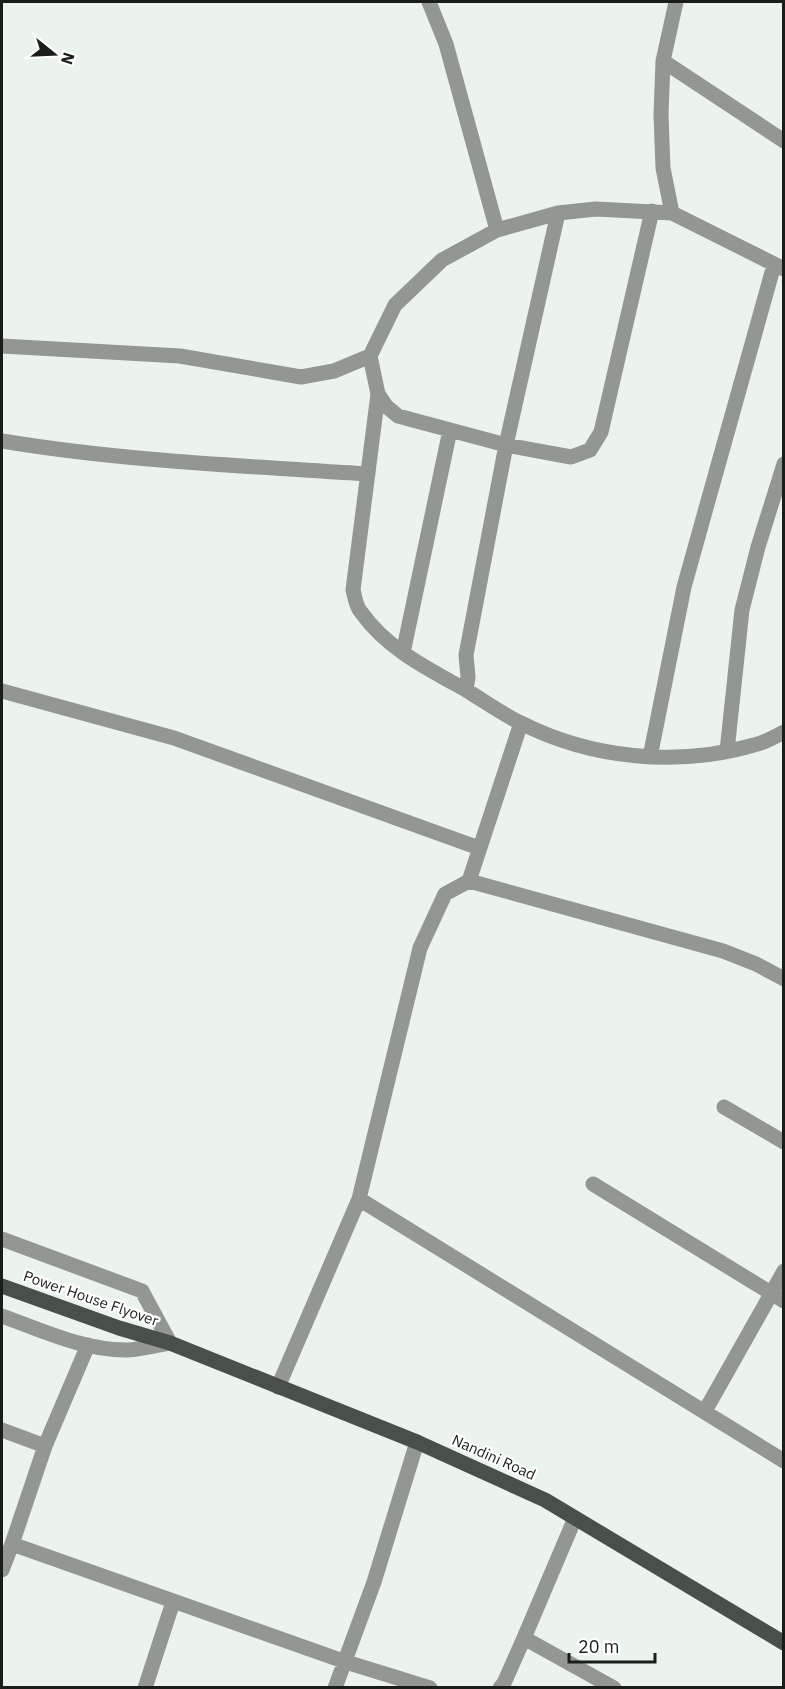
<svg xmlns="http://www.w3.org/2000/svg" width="785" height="1689" font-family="'IBM Plex Sans',sans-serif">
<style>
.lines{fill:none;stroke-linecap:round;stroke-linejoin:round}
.street{stroke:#939794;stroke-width:15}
.primary{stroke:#494f4a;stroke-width:15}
.labels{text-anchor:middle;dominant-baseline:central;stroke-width:4.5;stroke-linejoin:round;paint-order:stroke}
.street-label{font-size:15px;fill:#1a1e1b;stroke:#fff}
</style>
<rect width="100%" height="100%" fill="#eaf3ec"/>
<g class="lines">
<path class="street" d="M429,2l17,42 51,186
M663,61l121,80
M652,211l-51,221 -11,18 -19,7 -65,-12 -108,-29 -12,-10 -8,-12 -8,-38 25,-51 47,-45 55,-30 61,-17 38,-4 76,4 112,56
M558,213l-52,232 -40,210 2,22 -2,13c18,11 36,24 55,33 71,36 157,44 233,22 10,-2 20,-8 30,-13
M672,213l-9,-45 -2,-53 2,-54 13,-59
M2,346l178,10 121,21 33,-6 36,-15
M378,394l-25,196c2,7 3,17 8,22 26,37 67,57 105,78
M2,441c121,20 243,25 366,33
M403,653l47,-223
M2,691l172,47 305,110
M727,751l15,-141 16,-63 26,-83
M650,757l34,-170 90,-322
M469,881l52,-158
M724,1107l60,35
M593,1184l191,117
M359,1199l425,262
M2,1239l140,52 28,52c-14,2 -28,6 -42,7 -43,1 -87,-20 -126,-34
M278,1387l81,-188 61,-251 25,-54 24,-13 254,70 33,13 28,15
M705,1411l79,-140
M2,1430l43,16
M575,1518l-51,120 90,50
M12,1544l334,118 84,26
M2,1570l10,-26 33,-98 43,-101
M145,1688l28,-86
M335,1688l39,-106 43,-140
M500,1688l4,-5 20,-45"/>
<path class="primary" d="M2,1286l117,42 51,15 247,99 128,58 239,143"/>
</g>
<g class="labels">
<g class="street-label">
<text transform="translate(91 1298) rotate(19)">Power House Flyover</text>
<text transform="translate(494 1457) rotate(24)">Nandini Road</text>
</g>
</g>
<rect width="785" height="1689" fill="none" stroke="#1a1e1b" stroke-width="6"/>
<g transform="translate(54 54) rotate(108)" stroke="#ffffff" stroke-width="4.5" paint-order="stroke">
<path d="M0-4.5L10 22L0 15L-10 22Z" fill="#1a1e1b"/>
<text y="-9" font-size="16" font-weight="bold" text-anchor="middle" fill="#1a1e1b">N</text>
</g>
<path d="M569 1653v9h86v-9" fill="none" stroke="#1a1e1b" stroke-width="3"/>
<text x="578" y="1653" font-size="18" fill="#1a1e1b" stroke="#ffffff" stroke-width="4.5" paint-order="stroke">20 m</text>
</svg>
